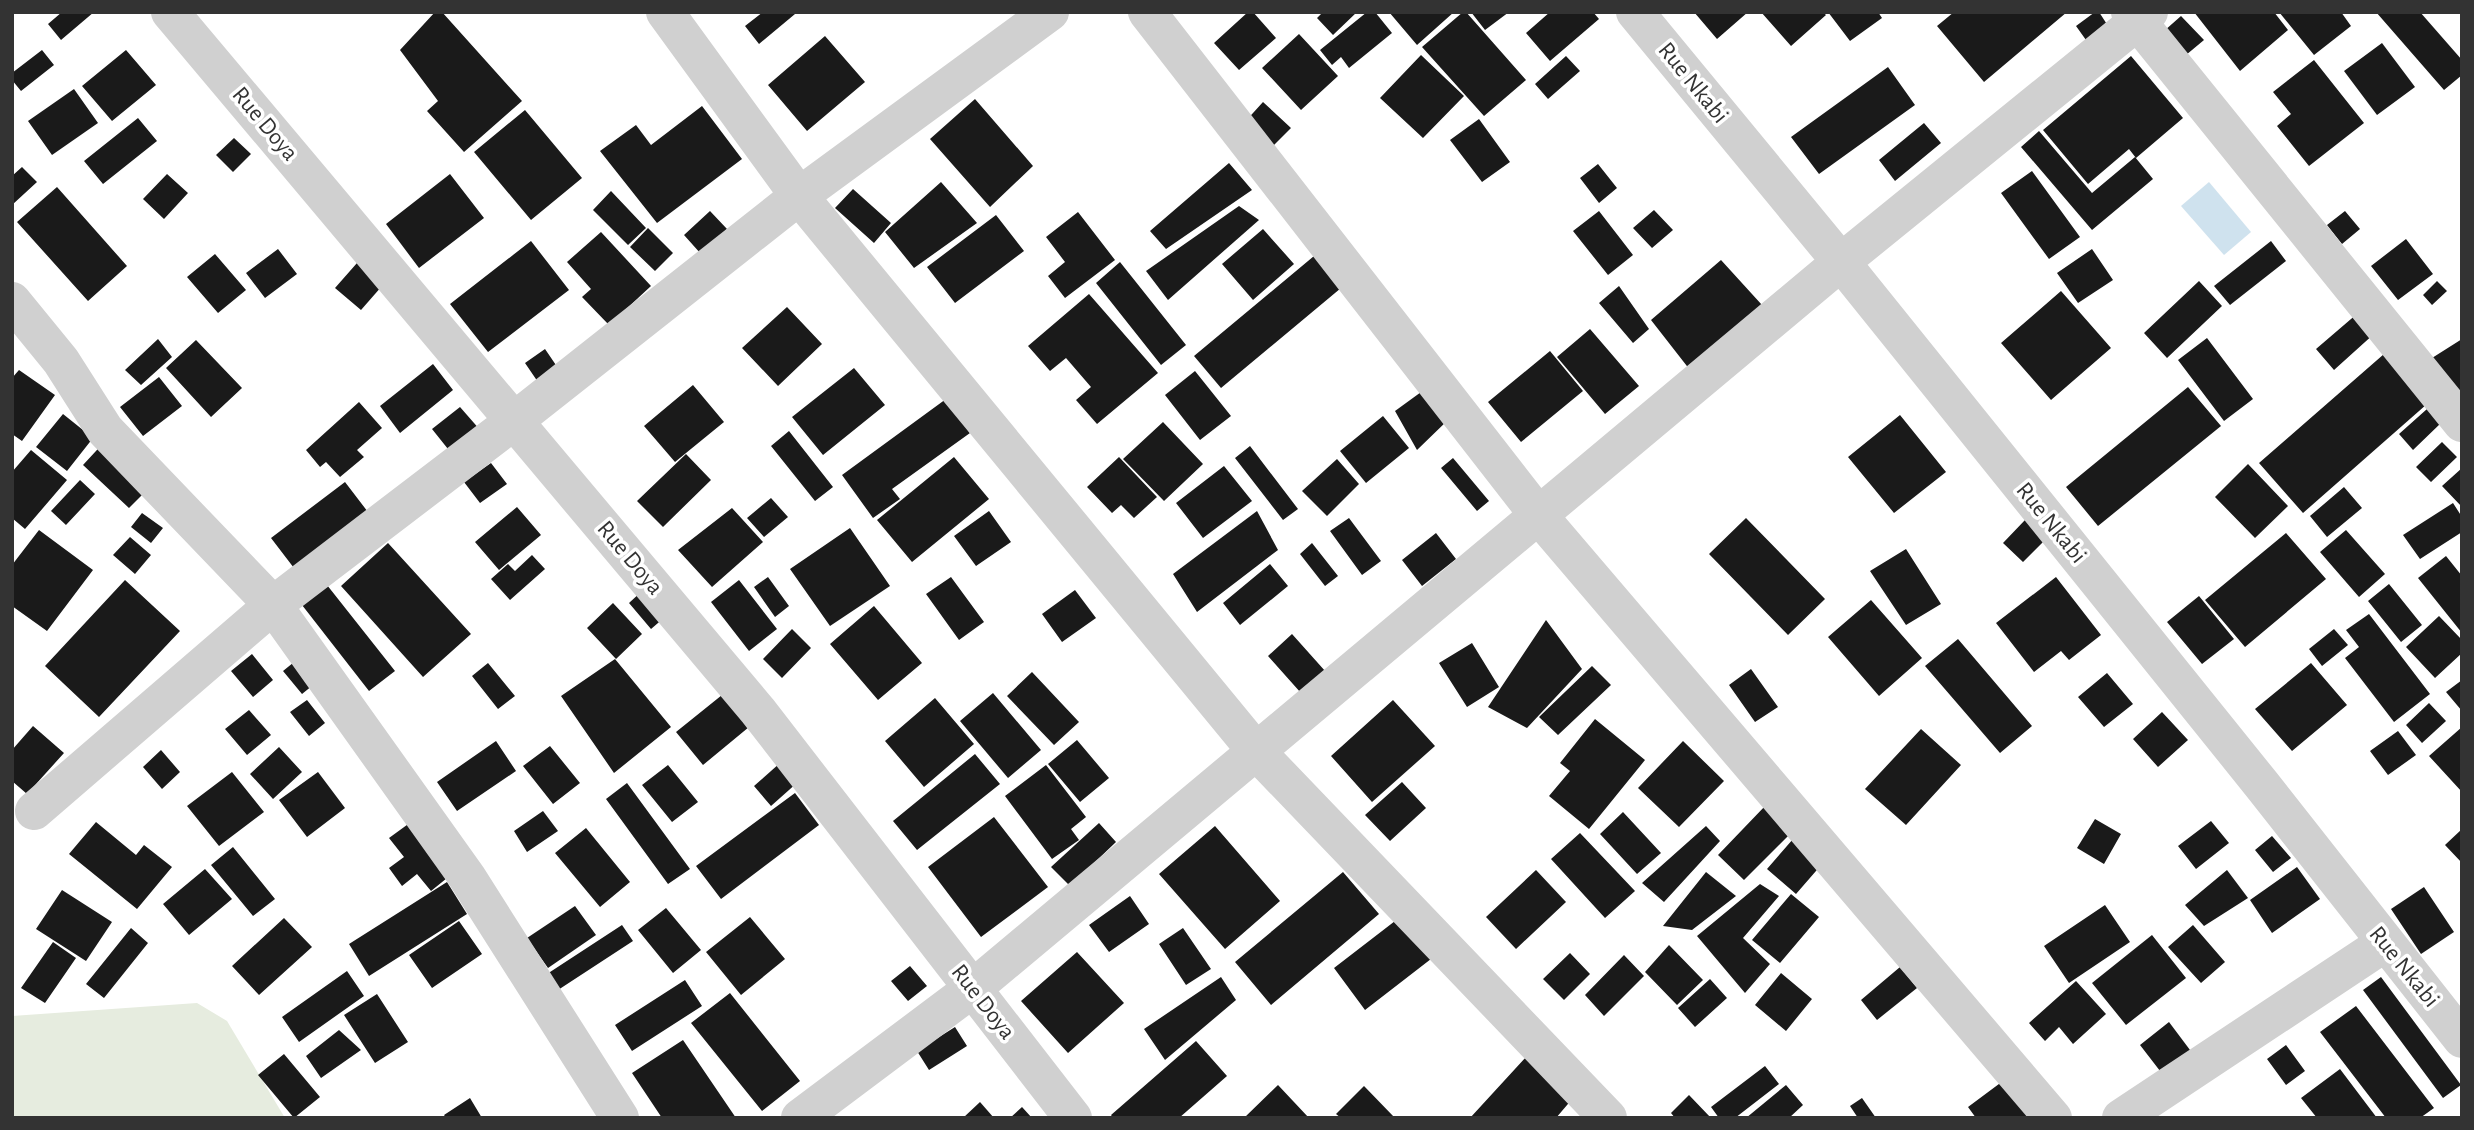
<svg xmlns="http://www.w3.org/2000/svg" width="2474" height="1130" font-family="'Alegreya Sans',sans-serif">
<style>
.green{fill:#e6ecdf}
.water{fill:#cfe2ee}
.building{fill:#1a1a1a}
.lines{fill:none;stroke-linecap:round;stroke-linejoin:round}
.minor{stroke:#d0d0d0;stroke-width:38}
.labels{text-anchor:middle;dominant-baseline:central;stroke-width:7;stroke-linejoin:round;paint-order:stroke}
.street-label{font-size:24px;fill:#333;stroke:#fff}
</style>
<rect width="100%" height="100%" fill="#fff"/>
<path class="green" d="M197,1003l30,18 58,97h-273v-102z"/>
<path class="water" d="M2209,182l42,50 -27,23 -43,-49z"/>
<path class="building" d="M62,12h32l-33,28 -13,-16z
M435,12h7l80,89 -58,51 -37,-41 11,-10 -38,-51z
M763,12h31l1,2 -36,30 -14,-18z
M1248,12h5l23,26 -37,32 -25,-27z
M1323,12h34l-24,23 -16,-17z
M1367,12h8l17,21 -43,35 -8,-11 -9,8 -12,-15z
M1389,12h65l-37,33z
M1463,12h3l60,68 -42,36 -62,-69z
M1471,12h38l-24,18z
M1550,12h43l6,7 -49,42 -24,-28z
M1694,12h54l-31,27z
M1761,12h62l3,3 -35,31z
M1828,12h50l4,6 -32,23z
M1954,12h113l-83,70 -47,-56z
M2095,12h4l13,20 -21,15 -15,-21z
M2194,12h80l14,18 -48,41z
M2279,12h62l10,14 -37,29z
M2376,12h44l42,48v15l-18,15z
M2181,16l23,24 -18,15 -22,-24z
M1299,34l39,42 -37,34 -39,-42z
M825,36l40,46 -58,49 -39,-46z
M2382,43l33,44 -38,28 -33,-44z
M42,50l12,15 -33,26 -9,-11v-7z
M126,50l30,35 -44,36 -30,-35z
M1421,55l43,41 -41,42 -43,-40z
M1566,56l14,15 -32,28 -13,-15z
M2131,56l52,62 -47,40 -7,-9 -41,35 -45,-54z
M2314,60l50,63 -55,43 -32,-40 14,-12 -18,-22z
M1888,67l27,38 -96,69 -28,-37z
M74,89l24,34 -46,32 -24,-34z
M975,99l58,67 -43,41 -60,-68z
M1263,102l28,26 -21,21 -27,-25z
M702,106l40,53 -85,64 -57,-72 36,-26 15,20z
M525,110l57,68 -51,42 -57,-68z
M138,118l19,23 -54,43 -19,-23z
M1479,119l31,43 -28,20 -32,-42z
M1924,123l17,20 -46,38 -16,-21z
M2039,131l53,62 43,-36 18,22 -61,51 -71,-83z
M234,138l17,16 -18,18 -17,-17z
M1229,163l23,27 -86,59 -16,-18z
M1598,164l19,24 -18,15 -19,-25z
M22,167l15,15 -25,23v-29z
M2032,171l48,66 -31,22 -48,-66z
M167,174l21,19 -24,26 -21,-20z
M450,174l34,44 -65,50 -33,-44z
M941,182l36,41 -63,45 -29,-36z
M57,187l70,79 -39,35 -71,-79z
M853,189l38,34 -17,20 -39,-35z
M611,191l35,37 -18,17 -35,-35z
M1239,206l20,14 -91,80 -22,-29z
M1654,210l19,20 -21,18 -19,-20z
M710,211l17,18 -26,25 -17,-19z
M1599,211l34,44 -25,20 -35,-44z
M2345,211l15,18 -18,15 -15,-19z
M1078,212l37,48 -50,38 -17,-22 17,-14 -19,-25z
M996,215l28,36 -69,52 -28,-36z
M648,228l25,25 -18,18 -25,-24z
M1263,229l31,35 -41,36 -31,-36z
M601,232l50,54 -42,39 -27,-28 9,-8 -24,-27z
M2406,239l27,35 -35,26 -27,-34z
M531,241l38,49 -81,62 -38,-48z
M2271,241l15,20 -56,44 -16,-19z
M1326,246l27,32 -132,110 -27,-32z
M278,249l19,25 -32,24 -19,-25z
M2092,249l21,31 -35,23 -21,-30z
M215,254l31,36 -28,23 -31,-36z
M1721,260l41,45 -72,65 -39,-50z
M1120,262l66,83 -25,20 -65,-82z
M357,263l25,23 -21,24 -26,-22z
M2199,281l23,25 -55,52 -23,-25z
M2437,281l10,10 -15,14 -9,-10z
M1619,286l30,43 -16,14 -34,-40z
M2061,291l50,57 -60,52 -50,-57z
M1089,294l69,79 -61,51 -21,-24 15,-13 -25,-29 -16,13 -22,-25z
M787,307l35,37 -44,42 -36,-38z
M2358,313l17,20 -41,37 -18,-21z
M1590,329l49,57 -34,28 -48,-57z
M2207,338l46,61 -29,22 -46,-61z
M158,339l14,18 -31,28 -16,-15z
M2462,339v52l-6,3 -24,-36z
M196,340l46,48 -31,29 -45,-49z
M545,349l15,22 -20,14 -15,-22z
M1550,351l33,40 -62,51 -33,-40z
M2384,354l43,50 -124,109 -44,-50z
M433,364l20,26 -53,43 -20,-27z
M854,368l31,37 -62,50 -31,-38z
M19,370l36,25 -33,46 -10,-7v-56z
M1195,371l36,45 -31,24 -35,-45z
M159,377l23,29 -39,30 -23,-29z
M693,385l31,37 -49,40 -31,-36z
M1428,387l21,32 -32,31 -22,-39z
M2188,387l33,39 -123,100 -32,-39z
M946,399l24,34 -78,56 8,10 -27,19 -31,-43z
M359,402l23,26 -25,22 7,7 -24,20 -14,-15 -6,5 -14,-17z
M460,407l21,24 -29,23 -20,-25z
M2427,409l14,14 -28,27 -14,-16z
M63,414l30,24 -26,33 -31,-24z
M1900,415l46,57 -52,41 -46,-56z
M1383,416l26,32 -43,35 -26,-32z
M1163,422l40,42 -39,37 -41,-42z
M789,431l44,56 -18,14 -44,-55z
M108,438l47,44 -26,26 -46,-43z
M2442,442l15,15 -26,25 -15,-15z
M1250,446l48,63 -15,11 -48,-62z
M31,450l36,30 -42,49 -13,-11v-46z
M686,454l25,26 -48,47 -26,-26z
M954,457l35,42 -77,63 -35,-42z
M1119,457l38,40 -23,21 -13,-13 -9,8 -25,-26z
M1453,458l36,43 -12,10 -36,-43z
M1337,459l22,25 -32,32 -25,-25z
M491,463l16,21 -27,19 -16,-21z
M2248,464l40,42 -33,32 -40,-41z
M1224,466l28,35 -49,37 -27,-35z
M2462,468v39l-20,-21z
M80,480l15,14 -29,31 -15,-14z
M345,482l26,34 -74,56 -26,-34z
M2344,487l18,21 -35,29 -17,-21z
M771,498l17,19 -24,20 -17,-19z
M2453,503l9,14v15l-42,27 -17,-24z
M517,507l24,28 -42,35 -24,-28z
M732,508l31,34 -51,45 -34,-37z
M989,511l22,31 -35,24 -22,-30z
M1257,511l21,39 -81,62 -24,-38z
M142,513l21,15 -12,15 -20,-16z
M1349,518l32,43 -19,14 -32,-44z
M1746,518l79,81 -37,36 -79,-81z
M2025,520l21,19 -23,23 -20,-19z
M850,528l40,58 -60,40 -40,-57z
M39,530l54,40 -46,61 -35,-25v-41z
M2346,530l39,44 -26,23 -39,-45z
M1436,533l20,26 -34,27 -20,-26z
M2286,533l40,46 -81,68 -40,-47z
M130,537l21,18 -16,19 -22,-19z
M388,543l83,91 -48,43 -82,-91z
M1312,543l26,33 -13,10 -25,-32z
M1906,549l35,55 -35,21 -36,-54z
M532,555l13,14 -35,31 -19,-21 17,-15 7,7z
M2446,556l16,20v57l-44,-55z
M1270,564l18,22 -48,39 -17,-22z
M768,577l21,29 -14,11 -21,-30z
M951,577l33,45 -25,18 -33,-46z
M2056,577l45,58 -32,25 -8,-9 -27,21 -38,-49z
M125,580l55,51 -81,86 -54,-51z
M739,580l38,49 -28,22 -38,-49z
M2389,584l33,41 -21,17 -33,-41z
M327,585l68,86 -26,20 -67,-86z
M1075,590l21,28 -34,24 -20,-28z
M642,591l23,26 -14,12 -22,-26z
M2199,596l35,43 -32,25 -35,-42z
M1871,600l51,58 -43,38 -51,-59z
M613,603l29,31 -26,25 -29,-31z
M874,606l48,57 -44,37 -48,-56z
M2369,614l61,80 -36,28 -49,-64 14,-11 -13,-17z
M2439,616l23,24v13l-27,25 -29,-31z
M1546,620l36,49 -55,59 -39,-21z
M792,629l19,19 -29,30 -19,-19z
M2334,629l14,16 -26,21 -13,-17z
M1292,634l42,47 -25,21 -41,-46z
M1958,639l74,87 -32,27 -75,-87z
M1472,643l27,44 -32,20 -28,-44z
M252,654l21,26 -20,17 -22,-26z
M304,654l19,23 -21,17 -19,-23z
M615,659l56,68 -57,46 -53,-77z
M488,663l27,33 -17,13 -26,-33z
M2311,663l36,42 -55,46 -37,-42z
M1592,666l19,19 -53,50 -19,-18z
M1751,669l27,38 -23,15 -26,-37z
M1032,672l47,50 -25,23 -47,-49z
M2107,673l26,31 -29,23 -26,-30z
M2462,680v31l-16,-19z
M993,693l48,57 -33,28 -48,-57z
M722,695l27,32 -46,38 -27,-33z
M935,698l39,46 -50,43 -39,-46z
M307,700l18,23 -16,13 -19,-24z
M1393,700l42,46 -63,56 -41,-46z
M2429,703l17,18 -24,22 -16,-18z
M249,710l22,25 -24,20 -22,-26z
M2162,712l26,28 -30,27 -25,-28z
M1595,719l50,41 -56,69 -40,-33 21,-25 -10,-8z
M33,726l31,27 -37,41 -15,-13v-31z
M2462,727v65l-33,-36z
M1921,729l40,36 -55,60 -41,-36z
M2398,731l18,24 -28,20 -18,-24z
M1077,740l32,38 -29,24 -32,-38z
M496,741l20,30 -59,40 -20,-29z
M1683,741l41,40 -45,46 -41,-39z
M550,746l30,37 -27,21 -30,-38z
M279,747l23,25 -29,27 -23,-25z
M161,750l19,22 -18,17 -19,-22z
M975,754l25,30 -83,66 -24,-29z
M780,763l18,19 -27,24 -17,-20z
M668,765l30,37 -26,20 -30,-37z
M1046,765l40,52 -15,12 8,11 -27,19 -47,-63z
M232,772l32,40 -45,34 -32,-40z
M318,772l27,36 -38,29 -28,-37z
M1402,782l24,26 -36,33 -25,-26z
M627,783l63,86 -22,15 -62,-85z
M795,793l24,32 -98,74 -25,-33z
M1766,805l27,26 -49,49 -26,-25z
M543,811l15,20 -31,21 -13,-21z
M1623,812l38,41 -24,21 -37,-40z
M994,817l54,70 -67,50 -53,-70z
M2095,819l26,15 -17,30 -27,-16z
M2211,821l18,22 -33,26 -18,-23z
M96,822l40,33 8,-10 28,22 -35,42 -68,-55z
M411,822l41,52 -21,17 -14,-17 -15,12 -13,-18 15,-11 -15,-19z
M1099,823l17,19 -46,44 -19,-19z
M1215,826l65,75 -55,48 -66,-75z
M1706,826l14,15 -56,61 -22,-19z
M586,828l44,54 -30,25 -45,-54z
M2462,829v34l-17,-18z
M1800,831l29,25 -33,38 -29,-25z
M1580,833l55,58 -30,27 -54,-59z
M2272,836l19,22 -18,14 -18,-22z
M233,847l42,52 -22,17 -42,-51z
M2297,867l23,32 -48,34 -22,-33z
M205,869l27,30 -43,36 -26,-31z
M1536,870l30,32 -50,47 -30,-32z
M2227,870l21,28 -44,28 -19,-21z
M1343,872l36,42 -108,91 -36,-43z
M1706,872l30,24 -44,34 -29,-4z
M447,882l20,32 -98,62 -20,-32z
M1760,884l19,12 -36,42 27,26 -25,29 -48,-57z
M2424,887l30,45 -33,22 -30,-45z
M62,890l50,32 -26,39 -50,-32z
M1791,894l28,23 -39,46 -28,-23z
M1130,896l19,28 -40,28 -20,-27z
M2105,905l25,37 -61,41 -25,-37z
M575,906l21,29 -48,33 -21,-30z
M666,908l35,42 -28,23 -35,-43z
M1408,911l32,41 -75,58 -31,-42z
M750,917l35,42 -44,36 -35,-43z
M284,918l28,29 -53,48 -27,-29z
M459,921l23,33 -50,34 -23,-33z
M622,925l11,16 -75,49 -11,-16z
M2193,925l32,37 -24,21 -33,-36z
M131,928l17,15 -44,55 -18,-14z
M1183,928l28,41 -25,16 -27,-41z
M2152,935l34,43 -60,47 -34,-42z
M53,942l23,16 -31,45 -24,-15z
M1669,945l34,35 -26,25 -32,-33z
M1077,952l47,51 -56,50 -47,-52z
M1570,953l20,21 -26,26 -21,-21z
M1624,955l20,21 -40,40 -19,-21z
M910,966l17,20 -19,15 -17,-20z
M1900,967l17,21 -40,32 -16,-20z
M347,971l17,25 -65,46 -17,-25z
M1781,973l31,26 -26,32 -31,-26z
M1221,977l15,23 -71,60 -21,-31z
M2381,977l80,108 -18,13 -80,-108z
M1710,979l17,19 -32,29 -17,-19z
M685,980l17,26 -70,45 -17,-26z
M2076,981l30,33 -33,30 -14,-17 -14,14 -16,-18z
M730,993l70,88 -38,30 -71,-88z
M377,994l31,48 -33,21 -31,-48z
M2356,1006l78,102 -14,10h-34l-66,-86z
M2169,1022l27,36 -29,22 -27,-35z
M955,1027l12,19 -38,24 -12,-19z
M339,1030l22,20 -40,28 -15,-22z
M683,1040l53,78h-74l-30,-45z
M1196,1041l31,35 -48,42h-66l-2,-3z
M2286,1045l19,26 -19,14 -19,-26z
M284,1054l36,43 -26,21 -36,-43z
M1527,1056l46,42 -17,20h-86z
M1765,1066l14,18 -44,34h-16l-8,-11z
M2340,1069l37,49h-60l-16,-20z
M2007,1078l30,40h-61l-8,-11z
M1278,1085l31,33h-65z
M1786,1085l17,20 -14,13h-43z
M1364,1086l31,32h-54l-5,-4z
M1689,1095l22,23h-36l-4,-5z
M470,1098l12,20h-36l-2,-3z
M1862,1098l14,20h-18l-8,-12z
M980,1102l14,16h-31z
M1022,1107l10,11h-22z"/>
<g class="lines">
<path class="minor" d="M170,12l588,699 315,407
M665,12l134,184 457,555 352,367
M1147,12l392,504 514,602
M1635,12l206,250 421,523 200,254
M2130,12l332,411
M12,301l49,60 44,69 168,175 194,272 153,241
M34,811l239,-206 241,-184 285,-225 251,-184
M800,1118l172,-129 869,-727 308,-250
M2121,1118l264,-175"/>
</g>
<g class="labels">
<g class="street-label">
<text transform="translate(1693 83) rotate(51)">Rue Nkabi</text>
<text transform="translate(265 124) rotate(50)">Rue Doya</text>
<text transform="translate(2051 523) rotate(51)">Rue Nkabi</text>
<text transform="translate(630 558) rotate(50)">Rue Doya</text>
<text transform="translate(2404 967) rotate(51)">Rue Nkabi</text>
<text transform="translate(983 1002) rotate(52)">Rue Doya</text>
</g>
</g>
<rect width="2474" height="1130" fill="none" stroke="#333333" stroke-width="28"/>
</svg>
